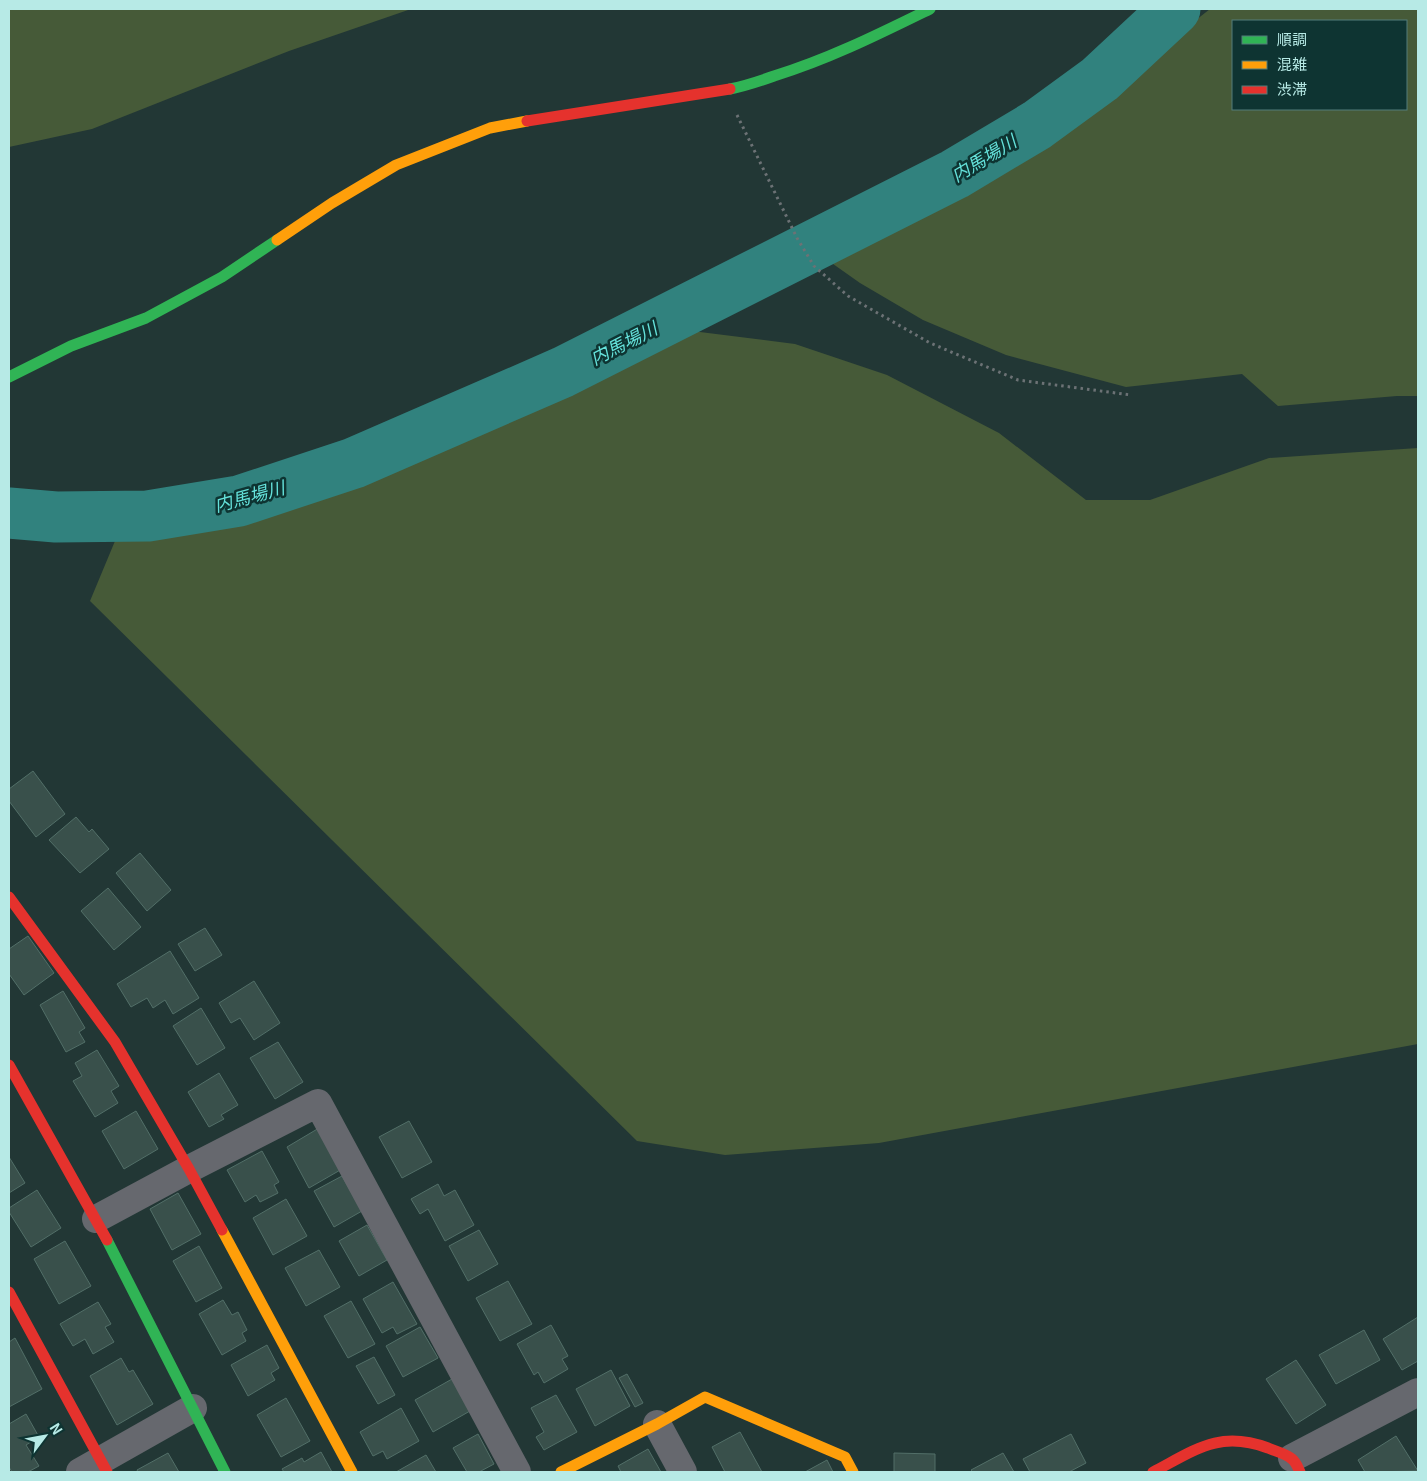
<svg xmlns="http://www.w3.org/2000/svg" width="1427" height="1481" font-family="Georgia,'Noto Sans JP',serif">
<style>
.green{fill:#465a38;fill-rule:evenodd}
.lines{fill:none;stroke-linecap:round;stroke-linejoin:round}
.river{stroke:#31827e;stroke-width:51}
.building{fill:#39504b;stroke:#526f68}
.path{stroke:#6c7275;stroke-width:3;stroke-dasharray:2.5 4;stroke-linecap:butt}
.street{stroke:#66686e;stroke-width:28}
.fast{stroke:#30b455;stroke-width:11}
.slow{stroke:#ff9f0a;stroke-width:11}
.jam{stroke:#e5322d;stroke-width:11}
.labels{text-anchor:middle;dominant-baseline:central;stroke-width:5;stroke-linejoin:round;paint-order:stroke}
.water-label{font-size:18px;font-style:italic;fill:#65e2db;stroke:#0e3432}
</style>
<rect width="100%" height="100%" fill="#223735"/>
<path class="green" d="M9,9h402l-122,42 -197,78 -83,18z
M1210,9h208v387h-21l-119,10 -36,-32 -116,13 -120,-32 -83,-35 -63,-37 -34,-24 249,-144zM1233,21h173v88h-173z
M684,330l111,14 92,31 112,58 87,67h64l119,-42 149,-10v596l-539,99 -154,12 -88,-14 -547,-540 30,-72 148,-24 93,-29 95,-38 70,-32 45,-26 73,-29z"/>
<g class="lines">
<path class="river" d="M9,513l47,4 92,-1 91,-15 115,-38 209,-91 392,-198 82,-49 63,-46 75,-70"/>
</g>
<path class="building" d="M33,771l32,43 -29,23 -27,-36v-12z
M76,817l13,15 3,-3 17,20 -29,24 -31,-33z
M140,853l31,37 -24,21 -31,-38z
M108,888l33,39 -27,23 -33,-39z
M205,928l17,27 -27,16 -17,-27z
M28,936l26,37 -30,22 -15,-21v-25z
M170,951l29,47 -26,16 -8,-14 -12,8 -6,-10 -16,9 -14,-23z
M254,981l26,42 -26,17 -14,-22 -9,5 -12,-20z
M63,991l22,37 -6,4 6,10 -19,10 -26,-47z
M201,1008l24,40 -28,17 -24,-39z
M278,1042l25,40 -28,17 -25,-41z
M97,1050l22,36 -8,5 7,12 -23,14 -22,-36 9,-5 -7,-13z
M219,1073l19,32 -17,10 3,4 -15,8 -21,-35z
M136,1111l22,38 -34,20 -22,-38z
M409,1121l23,41 -30,16 -23,-41z
M319,1128l23,41 -33,19 -22,-41z
M262,1151l17,31 -5,3 4,8 -18,9 -4,-7 -11,7 -18,-32z
M9,1157l16,26 -16,10z
M342,1176l20,35 -28,16 -20,-36z
M438,1184l6,12 11,-6 19,35 -29,16 -17,-32 -8,5 -9,-15z
M37,1190l24,38 -30,19 -22,-35v-4z
M178,1193l23,41 -29,16 -22,-41z
M286,1199l21,37 -34,19 -20,-37z
M367,1225l20,35 -28,16 -20,-35z
M479,1230l19,34 -30,17 -19,-35z
M65,1241l26,45 -32,18 -25,-45z
M199,1246l23,42 -26,14 -23,-41z
M319,1250l21,37 -34,19 -21,-38z
M508,1281l24,43 -32,17 -24,-43z
M393,1282l24,42 -20,10 -4,-7 -11,6 -19,-34z
M223,1300l9,15 6,-3 9,18 -5,3 4,8 -24,14 -23,-41z
M351,1301l24,43 -27,14 -24,-42z
M98,1302l13,22 -6,3 9,15 -21,12 -8,-15 -12,7 -13,-22z
M1418,1317v44l-16,9 -19,-31z
M551,1325l17,31 -6,3 6,10 -24,14 -6,-11 -4,3 -17,-31z
M420,1327l18,31 -35,19 -17,-31z
M1364,1330l16,30 -44,24 -17,-29z
M15,1338l27,51 -33,18v-65z
M267,1345l12,23 -8,5 4,7 -27,16 -17,-31z
M374,1357l21,38 -17,9 -22,-38z
M121,1358l8,14 4,-2 20,34 -36,21 -27,-49z
M1296,1360l30,45 -30,19 -30,-45z
M611,1370l19,36 -35,20 -19,-37z
M627,1374l16,29 -8,4 -16,-29z
M452,1379l18,32 -37,21 -18,-32z
M556,1395l21,37 -33,18 -8,-13 8,-5 -13,-24z
M286,1398l24,43 -29,16 -24,-42z
M401,1408l18,33 -32,18 -4,-8 -10,5 -13,-24z
M26,1414l13,23 -13,8 13,21 -11,6h-16l-3,-5v-43z
M740,1432l22,40h-37l-13,-25z
M478,1434l16,30 -15,8h-12l-14,-24z
M1071,1434l15,29 -17,9h-39l-7,-13z
M1396,1436l22,35 -53,1 -7,-12z
M648,1449l13,23h-40l-3,-6z
M321,1452l11,20h-48l-2,-3 20,-11 2,4z
M168,1453l11,19h-41l-1,-2z
M894,1453l41,1v18h-41z
M1003,1453l11,19h-41l-2,-2z
M426,1455l10,17h-40z
M827,1460l6,12h-28z"/>
<g class="lines">
<path class="path" d="M737,115l60,123 17,28 34,30 82,47 88,37 113,15"/>
<path class="street" d="M96,1219l93,-50 129,-66 199,369
M657,1424l26,48
M1292,1458l126,-66
M80,1472l113,-64"/>
<path class="fast" d="M730,89c15,-3 30,-8 44,-13 55,-17 105,-42 156,-67
M9,377l62,-31 75,-28 76,-41 55,-37
M107,1240l118,232"/>
<path class="slow" d="M277,240l55,-37 64,-38 94,-37 37,-7
M222,1230l130,242
M561,1472l96,-48 48,-27 140,60 8,15"/>
<path class="jam" d="M527,121l203,-32
M9,897l106,145 74,127 33,61
M9,1065l98,175
M9,1292l98,180
M1153,1472c42,-22 66,-42 115,-24 7,3 19,6 24,11 4,3 6,9 8,13"/>
</g>
<g class="labels">
<g class="water-label">
<text transform="translate(983 157) rotate(-31)">内馬場川</text>
<text transform="translate(623 342) rotate(-27)">内馬場川</text>
<text transform="translate(249 495) rotate(-15)">内馬場川</text>
</g>
</g>
<rect width="1427" height="1481" fill="none" stroke="#b7eae6" stroke-width="20"/>
<rect x="1232" y="20" width="175" height="90" fill="#0e3432" stroke="#527d7a"/>
<rect x="1242" y="36" width="25" height="8" fill="#30b455" stroke="#527d7a"/>
<text x="1277" y="45" font-size="15" fill="#b7eae6">順調</text>
<rect x="1242" y="61" width="25" height="8" fill="#ff9f0a" stroke="#527d7a"/>
<text x="1277" y="70" font-size="15" fill="#b7eae6">混雑</text>
<rect x="1242" y="86" width="25" height="8" fill="#e5322d" stroke="#527d7a"/>
<text x="1277" y="95" font-size="15" fill="#b7eae6">渋滞</text>
<g transform="translate(45 1436) rotate(58)" stroke="#0e3432" stroke-width="4" paint-order="stroke">
<path d="M0-4L9 19L0 12L-9 19Z" fill="#b7eae6"/>
<text y="-8" font-size="14" font-weight="bold" text-anchor="middle" fill="#b7eae6">N</text>
</g>
</svg>
